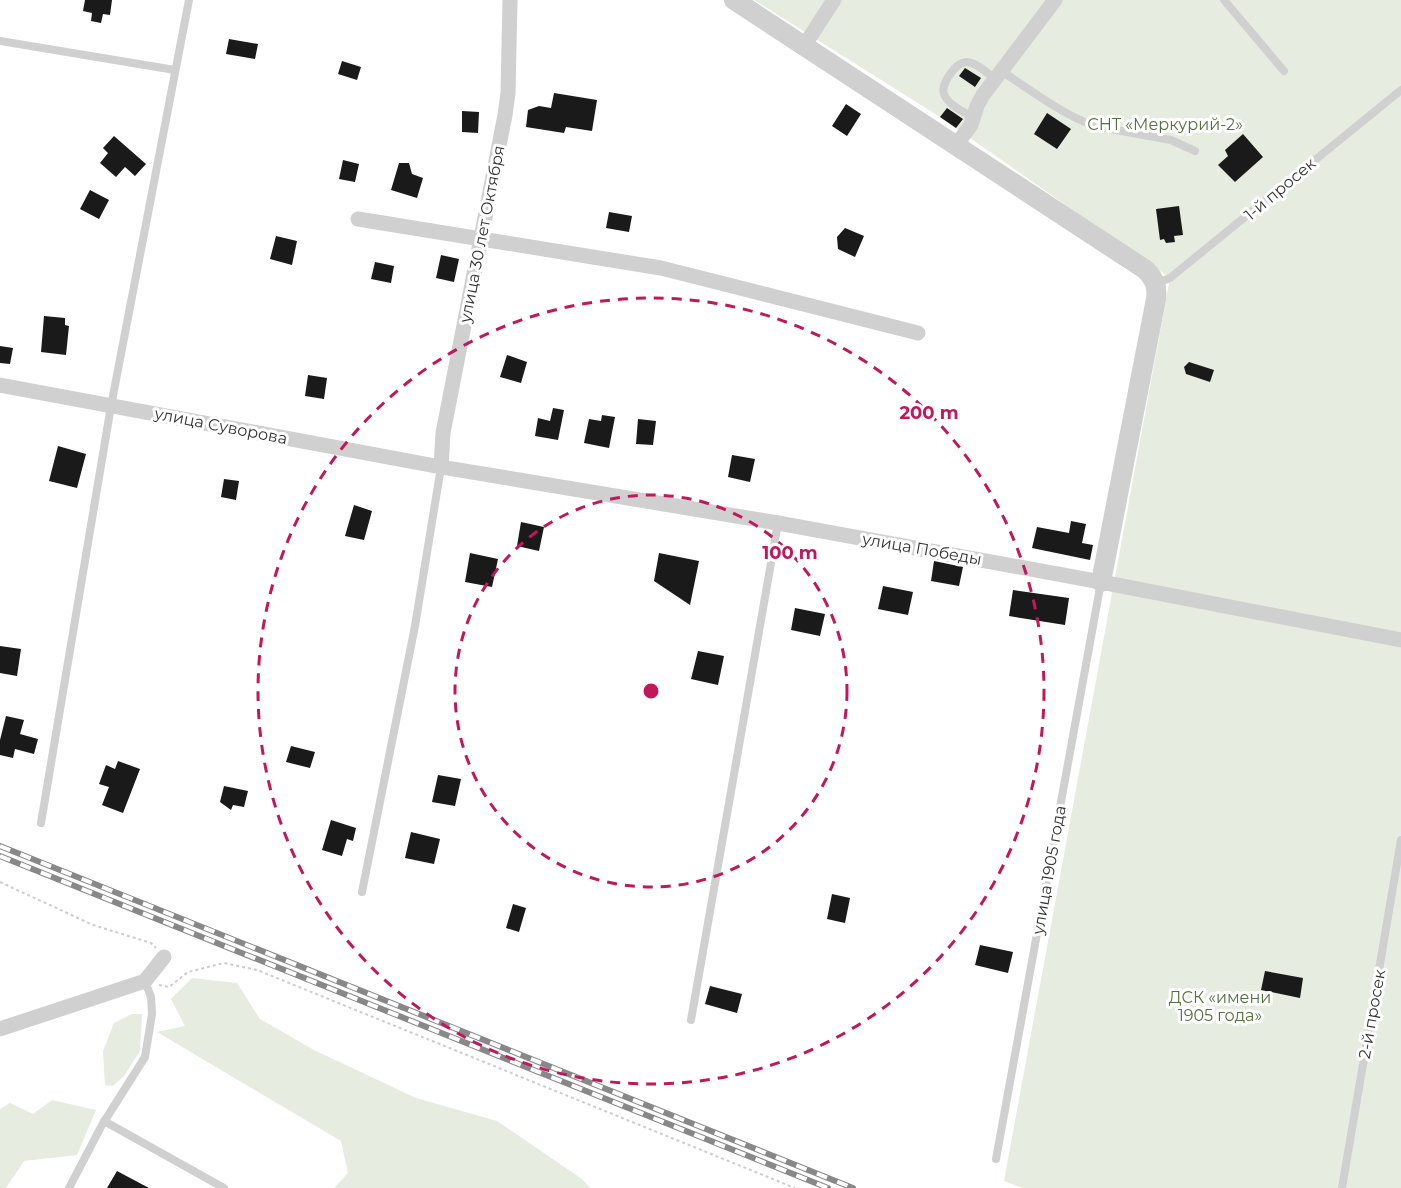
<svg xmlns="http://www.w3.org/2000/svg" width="1401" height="1188" font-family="Montserrat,sans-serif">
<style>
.green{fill:#e6ecdf}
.building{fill:#1a1a1a}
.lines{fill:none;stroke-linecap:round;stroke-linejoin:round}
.path{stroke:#cdcdcd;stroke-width:2;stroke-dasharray:3 3;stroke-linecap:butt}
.service{stroke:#d0d0d0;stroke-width:8}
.minor{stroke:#d0d0d0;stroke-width:15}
.tertiary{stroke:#d0d0d0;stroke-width:20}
.rail-casing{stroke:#888;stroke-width:6}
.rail{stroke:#fff;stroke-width:4;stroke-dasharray:11;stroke-linecap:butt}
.ring{fill:none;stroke:#c2185b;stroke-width:3;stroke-dasharray:10 8}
.labels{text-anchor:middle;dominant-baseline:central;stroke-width:6;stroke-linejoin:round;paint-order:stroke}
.park-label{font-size:16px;fill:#56703f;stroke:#fff}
.street-label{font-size:16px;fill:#333;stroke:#fff}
.centre{fill:#c2185b;stroke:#fff;stroke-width:3}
.ring-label{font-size:18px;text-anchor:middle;font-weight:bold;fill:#c2185b;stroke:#fff;stroke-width:6;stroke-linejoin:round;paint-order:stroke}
</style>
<rect width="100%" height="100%" fill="#fff"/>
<path class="green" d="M754,0h647v1188h-378l-19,-7 166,-903 -230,-161z
M192,978l45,5 23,36 54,31 102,48 81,23 85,58 8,9h-256l14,-15 -7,-32 -184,-109 28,-6 -14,-27z
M132,1014h10l-2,37 -16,25 -11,10 -8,-1 -2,-34 11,-28z
M52,1100l44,10 -19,45 -53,6 -18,27h-6v-79l10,-6 23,11z"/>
<path class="building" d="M85,0h27l-2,15 -7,-1 -2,9 -10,-2 1,-8 -9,-2z
M229,39l29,5 -3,15 -29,-5z
M342,61l19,6 -4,13 -19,-6z
M965,68l16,10 -6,9 -16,-11z
M554,93l43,7 -5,31 -26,-4 -2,6 -38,-6 2,-17 11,-4 12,2z
M846,104l15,10 -14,22 -15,-10z
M947,108l16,11 -7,9 -16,-11z
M462,111l17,1 -1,21 -16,-1z
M1047,113l24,16 -14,20 -23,-15z
M1243,134l20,23 -28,25 -17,-17 10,-9 -3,-6z
M114,136l32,28 -11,12 -10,-9 -9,10 -16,-14 8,-10 -5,-5z
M343,160l16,4 -4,18 -16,-3z
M399,163h10l3,11 11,4 -6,20 -26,-8z
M90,190l19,10 -10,19 -19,-10z
M1179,206l4,29 -9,1 1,6 -9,1 -2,-4 -4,1 -4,-31z
M609,212l23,4 -3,16 -23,-4z
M845,228l19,8 -9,21 -17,-8 -1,-12z
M276,236l21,5 -5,24 -22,-6z
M441,255l18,4 -5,23 -18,-4z
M375,262l19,4 -3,17 -20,-4z
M44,316l21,2v7l4,1 -3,29 -25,-3z
M0,346l13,2 -3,16 -10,-1z
M507,355l20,7 -6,21 -21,-6z
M1189,362l25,8 -4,12 -24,-8 -2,-7z
M308,375l19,3 -3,21 -19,-3z
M553,408l11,2 -6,30 -23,-4 3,-18 12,3z
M602,415l13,2 -6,31 -25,-5 5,-24 12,2z
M638,419l18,2 -3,24 -17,-1z
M58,446l28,8 -9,34 -28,-7z
M732,455l23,4 -5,23 -22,-5z
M224,479l15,2 -3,19 -15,-3z
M354,505l18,6 -8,29 -19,-4z
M1071,521l15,3 -4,19 11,2 -3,15 -58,-12 5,-21 32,6z
M521,522l23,5 -5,24 -22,-5z
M470,553l28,6 -6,28 -27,-5z
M659,553l40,8 -9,44 -36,-24z
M934,561l29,6 -4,19 -28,-5z
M883,586l30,6 -5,23 -30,-6z
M1013,590l56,8 -4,27 -56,-9z
M795,608l30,6 -5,22 -29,-6z
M0,646l21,3 -4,27 -17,-3z
M698,651l26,5 -6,29 -27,-6z
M6,716l18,4 -4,14 18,5 -4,15 -19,-5 -2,9 -13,-3v-15z
M291,746l24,6 -5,16 -24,-6z
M118,761l22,8 -17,44 -21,-8 7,-18 -10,-3 7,-19 9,4z
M438,775l23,4 -6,27 -23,-4z
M224,786l24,5 -4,16 -11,-2 -2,5 -11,-8z
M331,820l25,8 -3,13 -6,-2 -5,17 -20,-6z
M411,832l29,7 -6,25 -29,-6z
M832,894l18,4 -5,25 -18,-4z
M513,904l13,4 -7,24 -13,-4z
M980,945l33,7 -5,21 -33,-8z
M1265,971l38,7 -3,20 -39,-8z
M710,986l32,8 -5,19 -32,-9z
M117,1171l32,17h-42z"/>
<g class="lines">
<path class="path" d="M0,882l93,43 58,18 5,5
M159,985l10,2 19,-15 36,-9 33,7 538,218"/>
<path class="service" d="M1224,0l60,71
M0,41l175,29
M1001,71c30,19 59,42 93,55l77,14 24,11
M974,118c-10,-6 -26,-13 -30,-24 -4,-9 12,-32 22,-32 10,0 21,11 29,17
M1157,283l13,-5 231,-188
M41,823l70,-417 78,-406
M362,892l53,-266 26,-159
M691,1020l87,-497
M104,1121l120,67
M996,1159l105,-577
M69,1188l33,-63 43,-68 7,-43 -1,-17 -6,-16
M1342,1188l59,-348"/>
<path class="minor" d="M804,46l30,-46
M956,145l15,-20 6,-19 6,-11 72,-95
M358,219l303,49 257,65
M0,385l441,82 337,56 323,59 300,58
M441,467l2,-34 62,-318 3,-22 2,-93
M0,1029l145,-48 19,-24"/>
<path class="tertiary" d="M734,0l412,270c8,9 12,16 10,29l-55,283"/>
<defs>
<path id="rail" d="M0,846l853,342
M0,856l828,332"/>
</defs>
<use href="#rail" class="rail-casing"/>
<use href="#rail" class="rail"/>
</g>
<g class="ring">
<circle cx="651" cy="691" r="196"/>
<circle cx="651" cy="691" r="393"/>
</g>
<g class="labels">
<g class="park-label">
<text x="1165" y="124">СНТ «Меркурий-2»</text>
<text x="1220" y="997">ДСК «имени<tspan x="1220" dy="18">1905 года»</tspan></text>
</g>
<g class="street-label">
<text transform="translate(1280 189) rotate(-40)">1-й просек</text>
<text transform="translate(482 234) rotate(-79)">улица 30 лет Октября</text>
<text transform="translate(221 426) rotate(11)">улица Суворова</text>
<text transform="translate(922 549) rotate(10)">улица Победы</text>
<text transform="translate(1049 870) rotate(-80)">улица 1905 года</text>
<text transform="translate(1372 1014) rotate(-80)">2-й просек</text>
</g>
</g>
<circle cx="651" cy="691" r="9" class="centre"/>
<g class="ring-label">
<text x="929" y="419">200 m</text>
<text x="790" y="559">100 m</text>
</g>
</svg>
